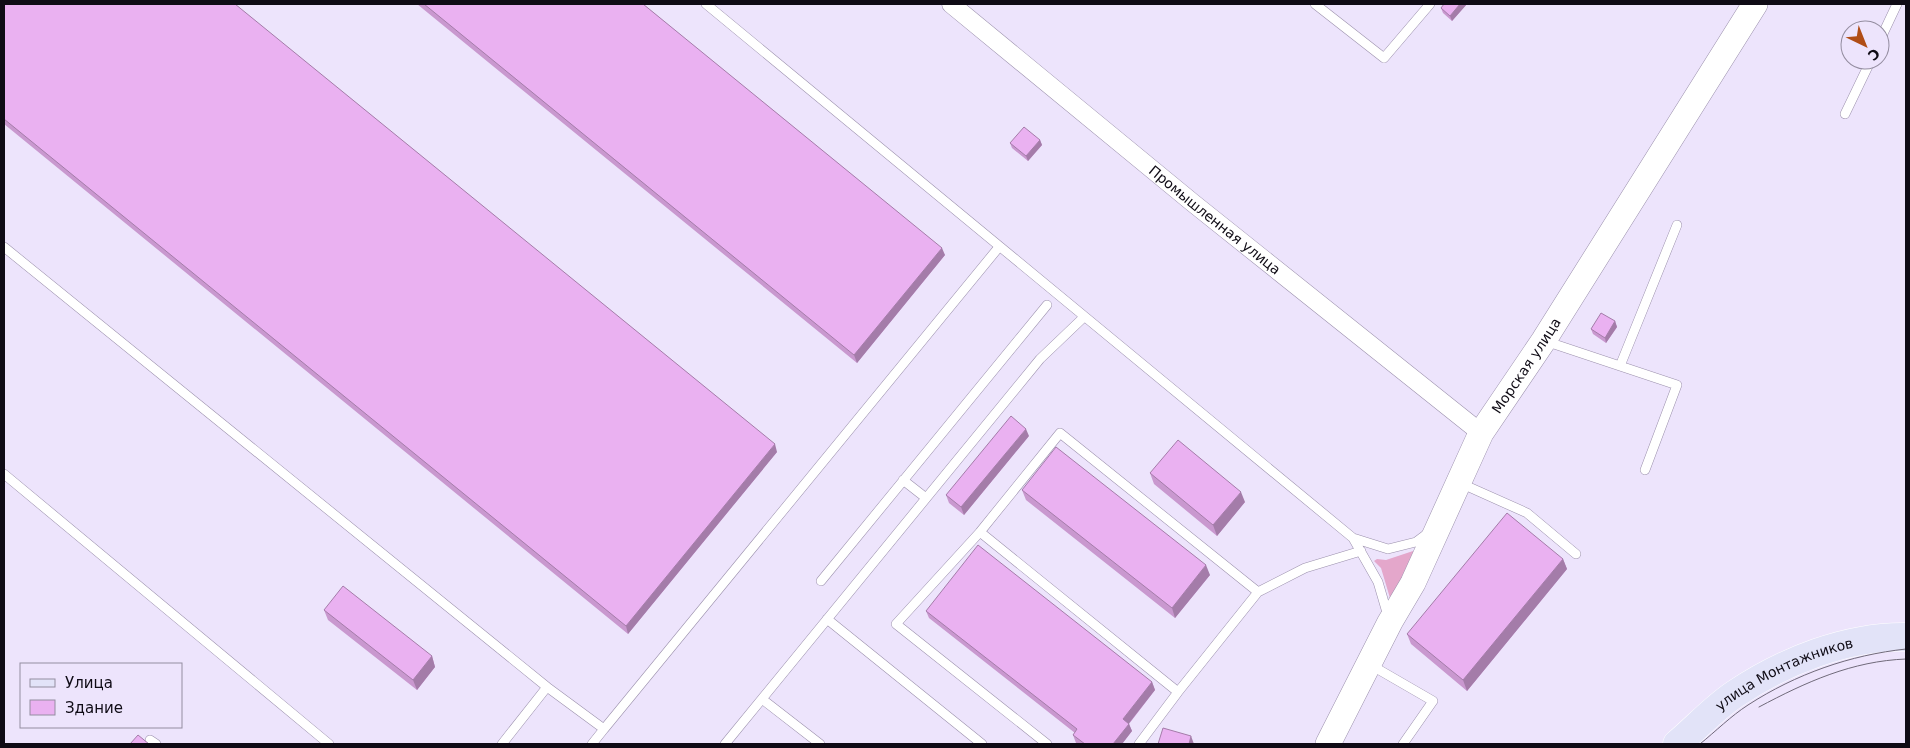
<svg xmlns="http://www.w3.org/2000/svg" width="1910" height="748" font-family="'DejaVu Sans',sans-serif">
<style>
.green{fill:#e4a7cb}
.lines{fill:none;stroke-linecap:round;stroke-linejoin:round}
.lane-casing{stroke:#9b90ac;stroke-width:10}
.street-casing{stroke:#9b90ac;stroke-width:19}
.secondary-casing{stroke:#9b90ac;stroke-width:26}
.primary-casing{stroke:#fff;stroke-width:29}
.lane{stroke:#fff;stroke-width:9}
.street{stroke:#fff;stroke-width:18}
.secondary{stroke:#fff;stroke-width:25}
.primary{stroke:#e2e3f8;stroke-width:28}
.tram{stroke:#706a7a;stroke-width:1}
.wall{fill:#c998cf}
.shaded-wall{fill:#a47ca9}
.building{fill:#eab1f1;stroke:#a47ca9}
.labels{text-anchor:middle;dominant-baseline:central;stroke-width:4;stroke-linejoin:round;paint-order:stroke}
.street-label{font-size:14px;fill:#0f0b15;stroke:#ede4fc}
</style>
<rect width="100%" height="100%" fill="#ede4fc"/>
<path class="green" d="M1413,551l2,3 -6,16 -19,28 -9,-30 -7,-7 3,-2 9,1z"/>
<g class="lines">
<defs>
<path id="lane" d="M706,4l647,534 25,44 10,34
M1315,4l69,54 46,-54
M1880,40l17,-36
M1845,114l26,-54
M4,247l543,440 -45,57
M1545,341l132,44 -32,85
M1620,366l57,-141
M4,474l325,270
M903,480l23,18
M1460,483l67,30 49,41
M980,532l198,160 80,-100 47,-24 56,-17
M1353,538l35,11 28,-7 12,-9
M821,581l226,-276
M827,619l155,125
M1369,664l64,37 -30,43
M547,687l57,42 395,-482
M762,699l58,45
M150,740l6,4
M592,744l12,-15
M725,744l315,-385 44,-42
M1047,744l-151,-120 84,-92 80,-99 198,159
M1139,744l39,-52"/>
<g id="street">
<path id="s1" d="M951,4l242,199 288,230"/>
</g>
<g id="secondary">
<path id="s2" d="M1328,744l62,-122 23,-39 68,-150 63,-93 211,-336"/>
</g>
<g id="primary">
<path id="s3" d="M1677,744c19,-16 37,-36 58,-50 49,-33 112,-58 171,-57"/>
</g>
</defs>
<use href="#lane" class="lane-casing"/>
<use href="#street" class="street-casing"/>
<use href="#secondary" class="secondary-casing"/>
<use href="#primary" class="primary-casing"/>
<use href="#lane" class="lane"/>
<use href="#street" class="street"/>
<use href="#secondary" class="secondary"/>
<use href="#primary" class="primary"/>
<path class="tram" d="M1759,707c47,-25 93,-46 147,-48
M1700,744c16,-13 31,-28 48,-39 48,-31 102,-50 158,-56"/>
</g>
<path class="wall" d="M4,4l773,448 -149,182 -624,-510z
M417,4h226l302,251 -88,108z
M1467,4l-15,17 -9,-8 -2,-5z
M1040,140l2,5 -14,16 -16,-13 -2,-5z
M1615,321l2,6 -11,16 -13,-9 -2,-5z
M1029,436l-65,79 -15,-12 -3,-8z
M1150,473l95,29 -28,34 -63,-52z
M1022,490l188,85 -35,43 -149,-118z
M1563,559l4,10 -100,122 -56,-47 -4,-10z
M324,610l108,46 3,11 -18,23 -89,-70z
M926,611l226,71 3,8 -26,34 3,7 -10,13h-44l-2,-1 -3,-8 2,-2 -146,-115z"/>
<path class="shaded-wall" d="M1460,4h7l-15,17 -2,-5z
M1040,140l2,5 -14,16 -2,-5z
M942,248l3,7 -88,108 -3,-8z
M1615,321l2,6 -11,16 -1,-5z
M1026,429l3,7 -65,79 -3,-8z
M775,444l2,8 -149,182 -2,-8z
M1241,492l4,10 -28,34 -4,-11z
M1563,559l4,10 -100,122 -4,-11z
M1206,565l4,10 -35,43 -3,-10z
M432,656l3,11 -18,23 -4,-10z
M1152,682l3,8 -29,37 -3,-8z
M1129,724l3,7 -10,13h-9z
M1191,736l3,8h-5z"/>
<path class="building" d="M4,4h231l540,440 -149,182 -622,-507z
M424,4h219l299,244 -88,107z
M1444,4h16l-10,12 -9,-8z
M1024,127l16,13 -14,16 -16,-13z
M1601,313l14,8 -10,17 -14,-9z
M1011,416l15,13 -65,78 -15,-12z
M1178,440l63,52 -28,33 -63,-52z
M1056,447l150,118 -34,43 -150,-118z
M1507,513l56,46 -100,121 -56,-46z
M978,545l174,137 -29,37 6,5 -16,20h-28l-12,-9 4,-6 -151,-118z
M343,586l89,70 -19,24 -89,-70z
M1163,728l28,8 -2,8h-31z
M138,735l11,9h-19z"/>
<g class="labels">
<g class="street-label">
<text stroke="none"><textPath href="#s1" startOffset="341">Промышленная улица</textPath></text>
<text stroke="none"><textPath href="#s2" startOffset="428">Морская улица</textPath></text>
<text stroke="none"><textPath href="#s3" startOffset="130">улица Монтажников</textPath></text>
</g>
</g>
<rect width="1910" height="748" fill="none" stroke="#0f0b15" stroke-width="10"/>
<rect x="20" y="663" width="162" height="65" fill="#ede4fc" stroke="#948da0"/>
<rect x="30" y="679" width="25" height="8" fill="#e2e3f8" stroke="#948da0"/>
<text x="65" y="688" font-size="15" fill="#0f0b15">Улица</text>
<rect x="30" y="700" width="25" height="15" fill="#eab1f1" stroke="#948da0"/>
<text x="65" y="713" font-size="15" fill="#0f0b15">Здание</text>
<g transform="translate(1865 45) rotate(137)"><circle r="24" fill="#ede4fc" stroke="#948da0"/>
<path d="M0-4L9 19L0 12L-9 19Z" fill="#b04d16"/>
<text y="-8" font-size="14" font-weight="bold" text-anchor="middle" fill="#0f0b15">С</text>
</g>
</svg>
